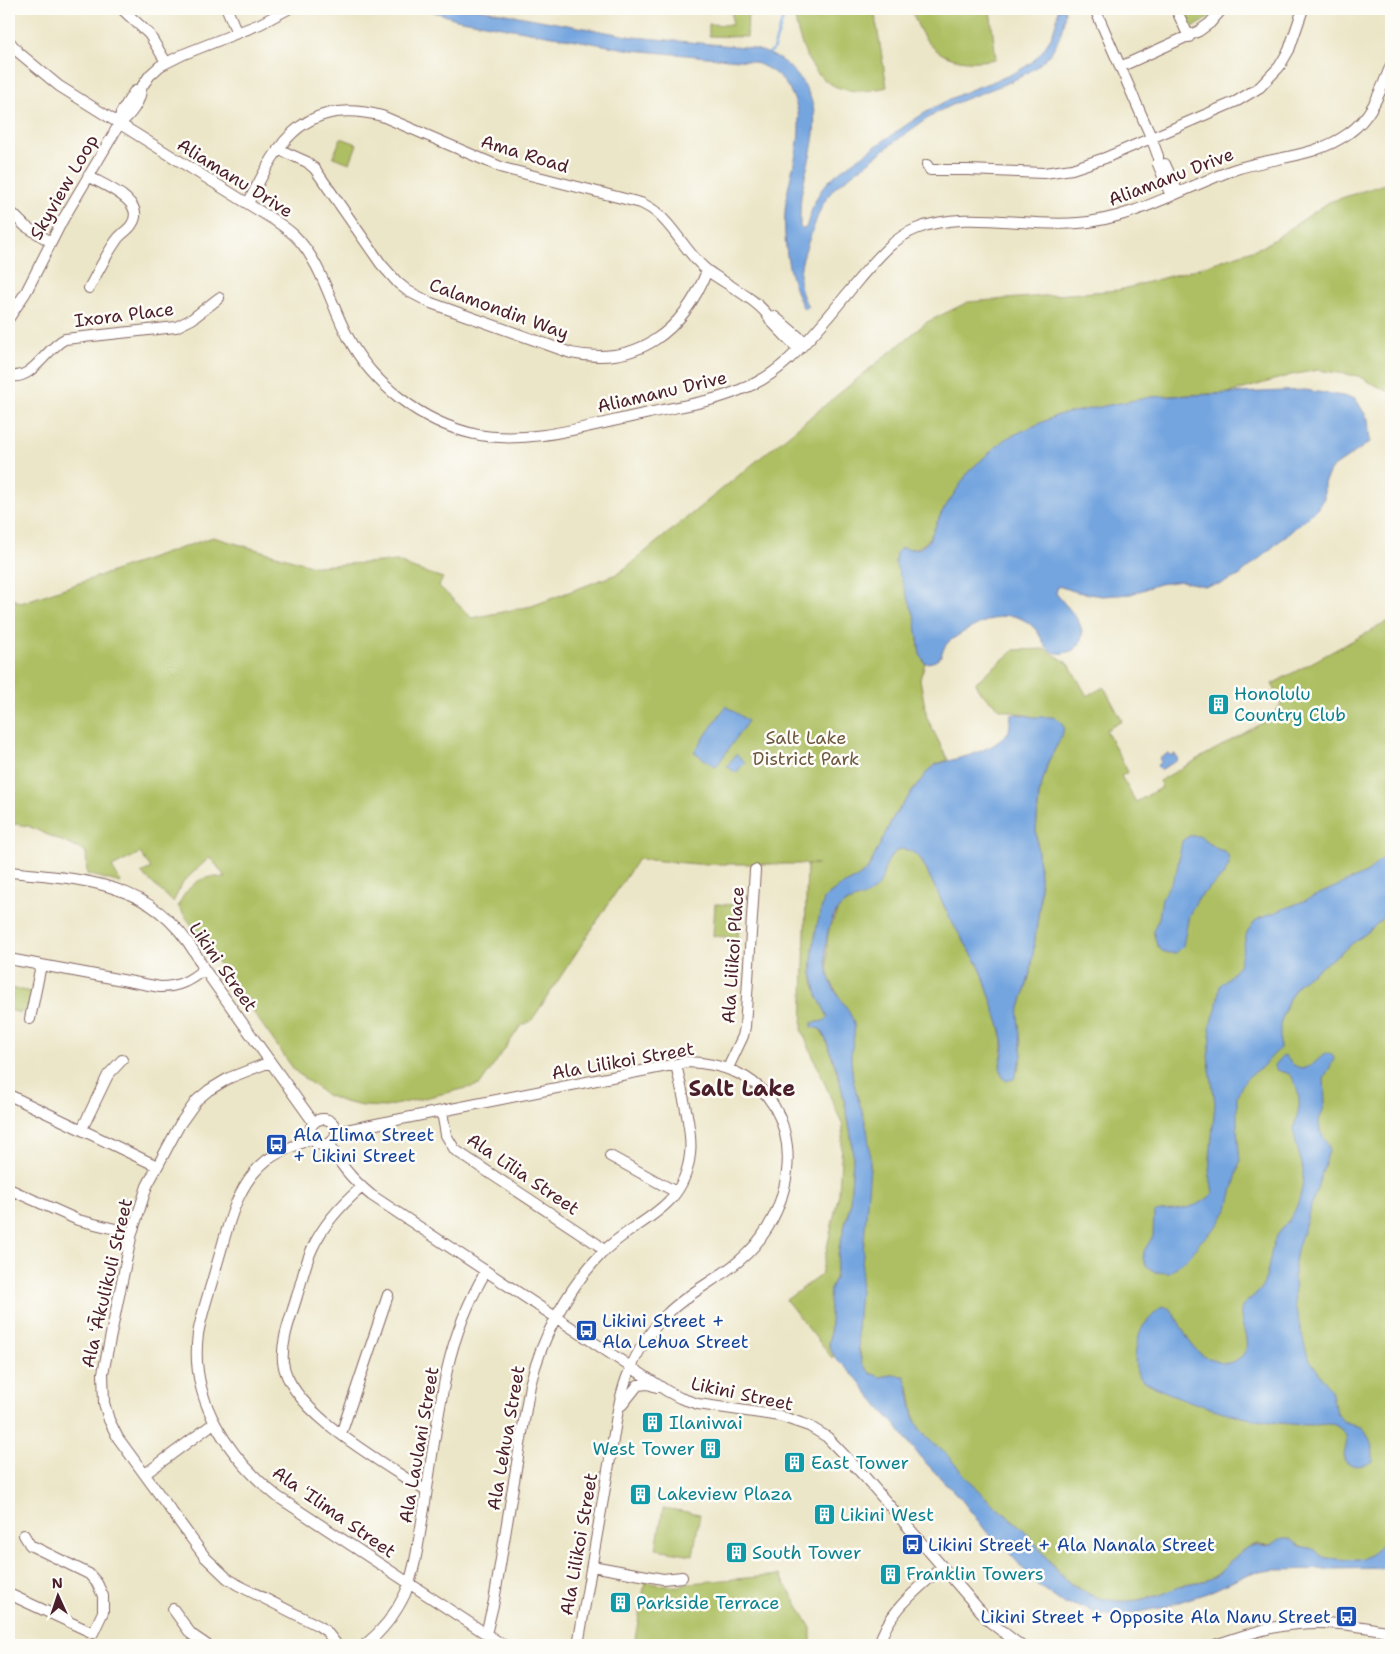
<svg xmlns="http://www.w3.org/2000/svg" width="1400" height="1654" font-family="'Shantell Sans',sans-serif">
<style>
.green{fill:#adbf62;stroke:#7c6f46}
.water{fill:#75a5df;stroke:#606285}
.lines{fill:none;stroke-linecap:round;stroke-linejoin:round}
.stream{stroke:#75a5df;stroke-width:2.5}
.minor-casing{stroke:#836562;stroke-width:12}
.minor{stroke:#fff;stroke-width:10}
.labels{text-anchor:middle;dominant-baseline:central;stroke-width:5;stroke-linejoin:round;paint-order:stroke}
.street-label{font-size:18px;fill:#4a1f2b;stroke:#fdfcf7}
.culture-label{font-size:18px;fill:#0d838f;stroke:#fdfcf7;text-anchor:start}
.park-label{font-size:18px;fill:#6d573e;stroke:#fdfcf7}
.transit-label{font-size:18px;fill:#164399;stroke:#fdfcf7;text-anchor:start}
.district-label{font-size:22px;font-weight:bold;fill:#4a1f2b;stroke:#fdfcf7}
</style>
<rect width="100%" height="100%" fill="#fdfcf7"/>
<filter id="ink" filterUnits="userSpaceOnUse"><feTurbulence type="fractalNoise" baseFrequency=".02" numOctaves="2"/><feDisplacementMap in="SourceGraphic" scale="10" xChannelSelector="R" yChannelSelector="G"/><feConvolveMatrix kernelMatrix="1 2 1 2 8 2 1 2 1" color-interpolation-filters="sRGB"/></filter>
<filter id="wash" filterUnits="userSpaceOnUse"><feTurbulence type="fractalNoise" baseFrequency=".0096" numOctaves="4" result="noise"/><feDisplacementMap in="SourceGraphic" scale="20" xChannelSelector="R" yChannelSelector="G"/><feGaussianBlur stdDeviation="1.12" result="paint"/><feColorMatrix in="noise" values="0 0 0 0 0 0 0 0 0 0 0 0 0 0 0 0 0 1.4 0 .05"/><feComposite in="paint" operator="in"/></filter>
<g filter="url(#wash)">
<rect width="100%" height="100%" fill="#ece6c8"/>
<path class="green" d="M732,9h16l-1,28 -38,-1v-12l23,1z
M846,9h28l13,78c-58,15 -81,-14 -92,-68z
M912,9h78l6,50c-44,8 -72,-5 -84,-50z
M1176,9h40c-10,12 -16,15 -30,22z
M341,138l16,6 -7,19 -17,-6z
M1391,182v211l-33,-17 -40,-6 -27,5 -61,18 -79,4 -209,115c-11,22 -12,39 -41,37l8,49 6,19 5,37 5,9 -5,16 7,39 21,42 -11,4 -23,25 -20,27 -26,53 -9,8 -30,17c-8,29 -23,60 -15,91 3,11 9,21 14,32l-4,4 -12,2 8,6 5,8 15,44 11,54 2,22 -3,48 -11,44 -4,29 -5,11 1,34 -2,23 5,10 -2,2 -46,-58 35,-25 18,-82 4,-67 -41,-95 5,-167h11h-121l-59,-5 -106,161 -12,7 -40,58 -94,22 -23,-1 -19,-4 -18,-7 -31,-24 -117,-165c6,-14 17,-27 32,-29 5,-1 11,1 16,1l-16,-21 -26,24 -11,21 -32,-29 10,-5 -11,-15 -28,14 9,16 -34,-9 -1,-22 -58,-26 -19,-3v-226l12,6 192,-66 101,29 83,-5 15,7 31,10 -4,8 33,32 60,-12 87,-33 308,-251 41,-20 151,-12 77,-21 68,-23 65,-44z
M1391,620v900l-9,24 -9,10 -13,5 -13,1 -22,-2 -11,-8 -14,-4 -12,-8 -18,7 -13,-1 -7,2 -18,14 -8,11 -15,9 -23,4 -22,10 -35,8h-12l-12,-2 -12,-4 -25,-14 -53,-60 -19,-15 -26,-24 -22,-27 -27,-25 -6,-10 -2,-11 -4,-23 -17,-12 -12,2 -11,-4 -7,-9 -4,-23 -1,-13 6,-92 7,-70 -3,-36 -14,-47 -2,-24 2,-37 -23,-42 -3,-10v-29l2,-12 9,-19 6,-7 27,-11 21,-38 9,-5 12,2 8,8 32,65 25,40 5,11 15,43 5,23v10l-3,12 2,13 16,-5 4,-15 -4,-41 13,-45 9,-69v-24l-4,-46 3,-36 9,-33 14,-26 -28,-19 -34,-8 -22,-19 -2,-8 38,-32 32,-1 23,15 18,32 17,-9 18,34 -16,9 22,42 -7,4 15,26 26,-15 -3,-6 112,-63 11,-15 -10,-19z
M715,904l25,1 -2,33 -25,-2z
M9,988l23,4 -4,15 -7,6 -12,-3z
M663,1508l37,6 -7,41 -37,-6z
M780,1575l31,53v17h-177l11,-63c13,2 32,8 45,1z"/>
<path class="water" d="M426,9h53l155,28 110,10c21,3 39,11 53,28 33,39 11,78 4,121 -1,10 -1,21 -1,31l2,2 4,-1c4,-13 8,-27 16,-39 12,-16 30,-26 47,-38 30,-21 59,-43 94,-58 22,-10 50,-16 69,-31 16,-14 25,-33 26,-53h7c-3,74 -77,74 -127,103 -35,21 -67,49 -100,73 -14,12 -20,29 -26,47 -9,24 -20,50 -4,74l-4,3c-15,-28 -21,-65 -19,-97 2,-40 28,-85 4,-123 -9,-15 -23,-23 -39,-28l-118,-11 -176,-31z
M1305,390l50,8 13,21 2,23 -39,27 -7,14v15l-7,11 -78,67 -19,8 -16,2 -23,-5 -22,3 -28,10 -29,2 -25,-4 -19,-6 -2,7c10,15 36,33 22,53 -3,4 -9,6 -14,7 -17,2 -20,-11 -27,-22 -7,-9 -22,-18 -33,-15 -19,4 -37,13 -53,24 -13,9 -4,22 -26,23l-5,-9 -5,-37 -20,-55 1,-9 5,-5 10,1 9,-1 8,-6 14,-30 27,-41 36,-32 53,-24 93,-18z
M726,706l22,15 -32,46 -22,-15z
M1017,714l17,3h19l8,5 3,6 -2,8 -14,26 -9,33 -3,36 4,46v24l-9,69 -13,45 4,41 -8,23 -8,2 -4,-5 -2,-8 4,-22 -3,-16 -18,-55 -5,-11 -25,-40 -32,-65c-16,-16 -28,-12 -36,9 -2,6 -3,13 -7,18 -15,20 -39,5 -49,42 -6,21 -4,45 6,63 6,9 14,19 18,29 4,12 -2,26 -2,38 0,23 8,42 14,63 4,15 5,30 5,45l-13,162 2,24 3,12 8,9 10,4 12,-2 12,1c8,17 5,37 16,53 6,10 19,18 27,26 16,18 31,37 49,52 9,8 18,14 27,22 20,20 32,48 59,62 23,12 44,12 69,7 13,-3 23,-10 35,-14 9,-2 18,-2 26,-6 14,-8 22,-24 37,-31 7,-4 14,0 22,-2 5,-2 8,-7 13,-7 7,-1 11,5 16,8 5,2 10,1 15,4 3,2 4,5 9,7 4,2 9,1 14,2 33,4 45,-9 53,-39v47l-1,1 -118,2 -21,3 -44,20 -22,7 -21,7 -45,9 -12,-1 -12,-2 -10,-6 -21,-3 -28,-20 -29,-34 -18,-15 -28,-36 -40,-41 -27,-35 -15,-16 -21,-27 -24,-24 -5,-10 2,-23 -2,-23 1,-11 5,-11 4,-29 11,-44 3,-48 -2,-22 -6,-33 -8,-32 -14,-38 -3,-3 -8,-2v-4l12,-2 4,-4 -11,-22 -5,-23 1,-24 4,-23 7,-26 15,-12 20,-10 9,-8 26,-53 34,-45 9,-7 34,-9 21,-9 10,-7 7,-8 2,-16z
M1169,753l2,3 4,-2 3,6 -18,10 -3,-5 4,-3 -2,-4z
M736,754l9,8 -9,11 -9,-7z
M1189,836h10l18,13 7,2 4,4 1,10 -6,11 -25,22 -9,17 -6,31 -7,7h-7l-7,-2 -5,-6 -4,-14 6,-13 3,-21 11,-17 4,-10 5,-29z
M1391,849v60l-19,20 -74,55 -9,15 -6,16 -3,10v23l-19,20 -12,8 -6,7 -6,13v33l3,33 -12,46 -10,17 -18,17 -9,13 -22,18 -14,-1 -9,-7 -3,-6 1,-8 9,-15 1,-23c6,-3 13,-2 19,-3 14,-1 31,-6 40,-17l-4,-23 6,-67 -7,-47 3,-18 -1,-11 6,-17 4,-25 12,-11 7,-9 8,-33 7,-10 4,-3 46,-18 64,-29z
M1326,1053l6,1 2,5 -10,20 1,25 -6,17 1,10 8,14 1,6 -32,99 -3,20 1,36 11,45 4,9 21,30 5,23 7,8 20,7c7,8 11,22 10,33 -8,6 -22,7 -29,-1 0,-17 10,-23 -9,-35 -7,-2 -15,0 -23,0 -16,0 -33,-2 -49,-4 -22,-2 -112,-29 -124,-45 -8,-11 -2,-41 5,-51 5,-6 11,-12 16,-17 5,-1 9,-1 12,3 13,19 18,43 43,50 6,2 12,3 18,1 6,-3 11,-7 13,-13 3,-13 -9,-30 -4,-42 2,-5 14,-11 19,-18 8,-14 8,-32 13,-47 3,-9 10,-14 15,-22 8,-10 14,-30 14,-43 1,-16 -9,-32 -9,-48 1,-8 4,-15 5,-22 1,-11 -3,-25 -9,-33l-14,-4 -1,-5 7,-8 3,-1c3,3 6,7 9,9 14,9 22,-5 32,-12z"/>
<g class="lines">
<path class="stream" d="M769,53l4,-3 13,-41"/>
</g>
</g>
<g filter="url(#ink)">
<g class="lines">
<defs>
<path id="minor" d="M122,9l27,25 17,28
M227,9l10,24
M1095,9l56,128 7,19v8l13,32
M1176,9l13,28
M9,41l9,11 41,34 207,129c10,6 19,12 28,20 28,27 36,69 54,102 24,47 74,85 126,97 56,12 120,-10 175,-21 31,-7 64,-11 93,-24 17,-6 33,-17 46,-29 26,-24 49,-54 72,-82 16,-18 33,-40 56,-49 49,-20 110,-1 162,-6 55,-4 103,-34 155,-53 38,-13 82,-12 116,-37 23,-16 32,-43 42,-68
M1120,67l79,-36 11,-8 12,-14
M119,124c11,-8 22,-22 22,-36
M278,149l29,13 8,7 66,95 17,19 10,8 23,12 140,50c67,14 112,-22 136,-82
M1165,164l13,29
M927,165l3,5h38l76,3 28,-4 33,-11 132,-57 23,-14 19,-20 10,-17 14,-41
M88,176c15,9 59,25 44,48 -4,7 -12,10 -16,17 -10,14 -18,31 -27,47
M248,203c10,-18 18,-37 30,-53 26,-38 62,-45 104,-34l121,52 138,35c6,3 12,6 16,10 20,17 30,42 51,58 16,12 56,32 63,50l27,28
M9,210l16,16 26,16
M775,317l30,25
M9,318l17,-26 36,-71 51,-86 6,-11 2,-11 13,-21 7,-4 9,-13 10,-9 24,-12 76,-30 28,-15
M9,375c22,8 37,-27 56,-36l111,-12 16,-8 27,-21
M9,872c85,8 152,11 195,97l110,154
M9,959l151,28c18,0 30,-6 44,-18
M30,1019l11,-54
M270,1062l-41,16 -20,12 -12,10 -17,24 -33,62 -15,47 -29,140 1,30 5,17 9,18 87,119 22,21 11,7 81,41 7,5 11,14
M728,1068l15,-32 2,-9 10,-157
M9,1095l148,71
M442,1112l4,23 9,15 142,94 7,7
M310 1132a13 13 0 1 1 26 0a13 13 0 1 1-26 0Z
M82,1129l26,-54 14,-15
M336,1132l351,-70c35,1 69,13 87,44 29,50 9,118 -34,154 -23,20 -51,32 -73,54 -18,17 -31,40 -40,63 -11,30 -13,62 -19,93 -10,58 -20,117 -30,175
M312,1138c-15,7 -31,12 -45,22 -32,25 -39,68 -50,104 -6,23 -15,47 -19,70 -9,66 31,124 80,163l225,148
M330,1143c8,21 24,38 41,52l296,196 13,7 18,6 82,12 29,10 18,11 37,39 126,146 30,23
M610,1156l66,36
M362,1187c-20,17 -39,38 -50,62 -7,15 -10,31 -15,47 -6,21 -16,44 -14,66 6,50 104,103 143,129
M9,1189l69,31 54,13
M622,1405l16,-20 10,-1 9,3
M341,1434l47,-139
M145,1474l69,-51
M592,1566l71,13 19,-2
M9,1594l84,39 10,-21v-16l-6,-13 -8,-9 -59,-29 -6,-10
M173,1609l18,25 16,11
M486,1634l8,-33 36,-216c12,-48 37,-96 72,-132 33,-34 82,-41 88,-99 3,-23 -9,-65 -14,-90
M365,1645c16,-13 31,-32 40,-51 11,-26 14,-57 19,-85 7,-46 13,-93 23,-139 8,-35 21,-68 39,-99
M879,1645c9,-34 38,-55 63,-78
M1215,1645c27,-9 55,-19 83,-21 32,-3 63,2 93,8"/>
</defs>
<use href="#minor" class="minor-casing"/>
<use href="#minor" class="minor"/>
</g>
</g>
<defs>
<symbol id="building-square" viewBox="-11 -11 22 22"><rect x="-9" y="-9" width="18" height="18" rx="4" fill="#0f9aa8" stroke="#fdfcf7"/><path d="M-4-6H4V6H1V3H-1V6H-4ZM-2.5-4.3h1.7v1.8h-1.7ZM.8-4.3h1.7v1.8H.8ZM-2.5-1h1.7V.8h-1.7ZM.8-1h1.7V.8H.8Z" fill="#fff"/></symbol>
<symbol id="bus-square" viewBox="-11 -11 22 22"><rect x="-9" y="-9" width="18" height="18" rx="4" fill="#1a4fb4" stroke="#fdfcf7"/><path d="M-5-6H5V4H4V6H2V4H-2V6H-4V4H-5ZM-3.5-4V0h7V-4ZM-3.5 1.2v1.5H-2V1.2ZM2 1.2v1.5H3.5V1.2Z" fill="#fff"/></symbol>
</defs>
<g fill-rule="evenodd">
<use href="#building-square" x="1206" y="692" width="25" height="25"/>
<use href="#bus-square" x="264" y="1132" width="25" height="25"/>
<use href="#bus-square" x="574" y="1318" width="25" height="25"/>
<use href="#building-square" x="640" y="1410" width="25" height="25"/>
<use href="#building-square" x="698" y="1436" width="25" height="25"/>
<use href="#building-square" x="782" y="1450" width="25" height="25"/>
<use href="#building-square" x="628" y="1482" width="25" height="25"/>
<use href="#building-square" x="812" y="1502" width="25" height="25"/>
<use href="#bus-square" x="900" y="1532" width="25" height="25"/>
<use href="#building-square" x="724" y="1540" width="25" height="25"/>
<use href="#building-square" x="878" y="1562" width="25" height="25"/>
<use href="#building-square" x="608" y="1590" width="25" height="25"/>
<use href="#bus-square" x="1334" y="1604" width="25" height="25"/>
</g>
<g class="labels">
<g class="street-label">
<text transform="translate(525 154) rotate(17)">Ama Road</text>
<text transform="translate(1171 177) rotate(-21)">Aliamanu Drive</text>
<text transform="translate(235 178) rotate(32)">Aliamanu Drive</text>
<text transform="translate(64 187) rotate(-60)">Skyview Loop</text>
<text transform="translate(499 309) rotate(20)">Calamondin Way</text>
<text transform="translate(124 315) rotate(-7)">Ixora Place</text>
<text transform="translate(662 392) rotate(-13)">Aliamanu Drive</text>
<text transform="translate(733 955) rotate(-86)">Ala Lilikoi Place</text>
<text transform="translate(223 967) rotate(55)">Likini Street</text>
<text transform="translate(623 1061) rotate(-10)">Ala Lilikoi Street</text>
<text transform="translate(523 1174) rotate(34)">Ala Līlia Street</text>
<text transform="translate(107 1283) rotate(-77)">Ala ʻĀkulikuli Street</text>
<text transform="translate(742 1394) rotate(12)">Likini Street</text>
<text transform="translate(506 1438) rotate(-80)">Ala Lehua Street</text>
<text transform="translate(419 1445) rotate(-80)">Ala Laulani Street</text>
<text transform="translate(334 1512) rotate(35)">Ala ʻIlima Street</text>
<text transform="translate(579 1544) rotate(-80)">Ala Lilikoi Street</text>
</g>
<g class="culture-label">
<text x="1234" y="694">Honolulu<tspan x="1234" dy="21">Country Club</tspan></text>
<text x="669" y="1423">Ilaniwai</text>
<text x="695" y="1449" text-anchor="end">West Tower</text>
<text x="811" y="1463">East Tower</text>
<text x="657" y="1494">Lakeview Plaza</text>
<text x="840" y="1515">Likini West</text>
<text x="752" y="1553">South Tower</text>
<text x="906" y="1574">Franklin Towers</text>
<text x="636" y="1603">Parkside Terrace</text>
</g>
<g class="park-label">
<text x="806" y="738">Salt Lake<tspan x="806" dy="21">District Park</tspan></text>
</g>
<g class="transit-label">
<text x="293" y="1135">Ala Ilima Street<tspan x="293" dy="21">+ Likini Street</tspan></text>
<text x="602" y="1321">Likini Street +<tspan x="602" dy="21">Ala Lehua Street</tspan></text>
<text x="928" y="1545">Likini Street + Ala Nanala Street</text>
<text x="1331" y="1617" text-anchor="end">Likini Street + Opposite Ala Nanu Street</text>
</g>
<g class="district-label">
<text x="742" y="1088">Salt Lake</text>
</g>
</g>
<rect width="1400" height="1654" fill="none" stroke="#fdfcf7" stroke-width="30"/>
<g transform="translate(58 1596) rotate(357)" stroke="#fdfcf7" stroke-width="4" paint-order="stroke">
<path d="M0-4L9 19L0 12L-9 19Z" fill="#4a1f2b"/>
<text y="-8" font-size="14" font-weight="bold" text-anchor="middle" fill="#4a1f2b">N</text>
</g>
</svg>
